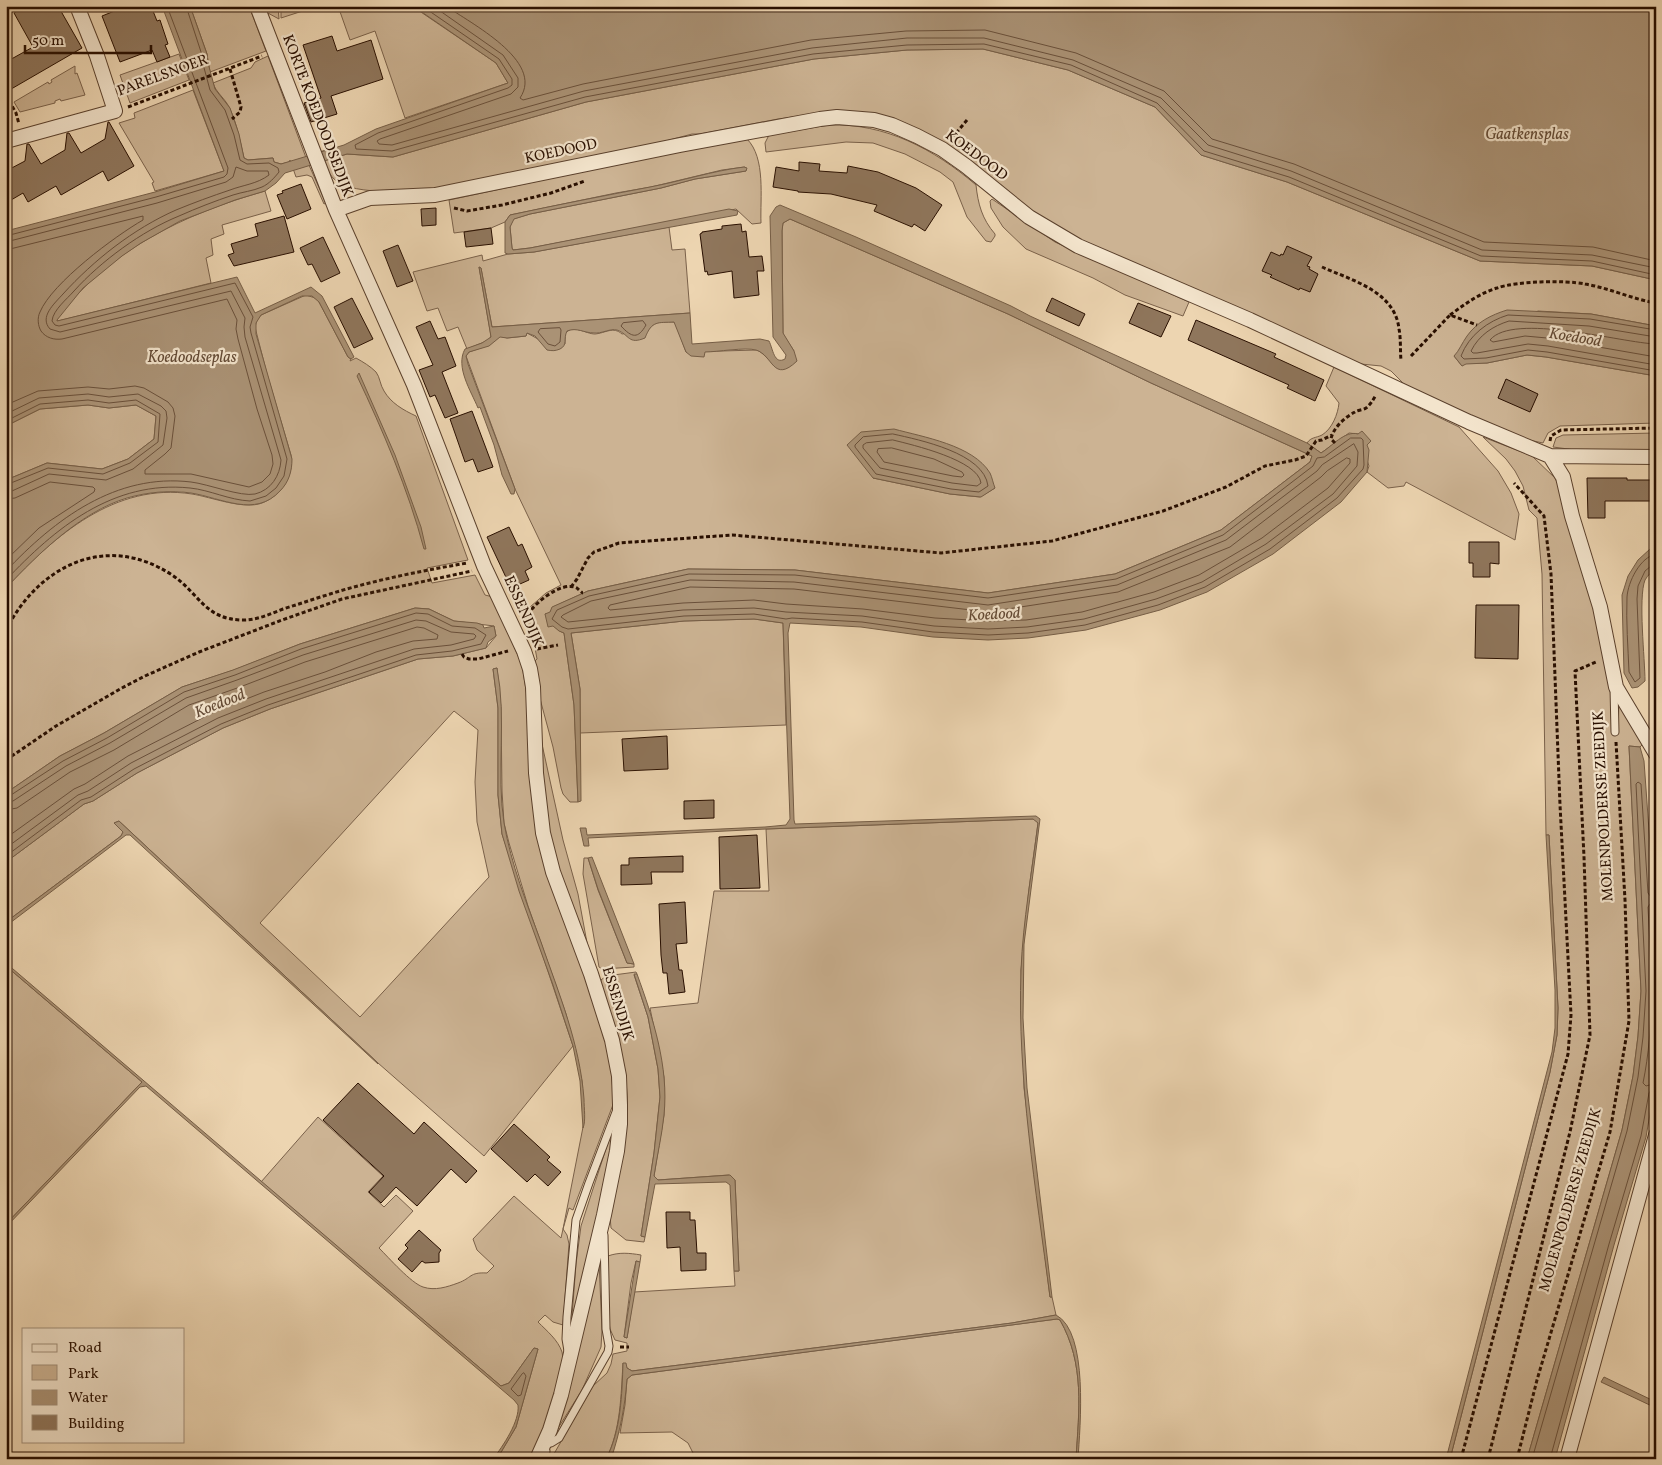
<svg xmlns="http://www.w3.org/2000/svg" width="1662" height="1465" font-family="Vollkorn,serif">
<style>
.green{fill:#ccb393;stroke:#7a614a;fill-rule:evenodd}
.water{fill:#aa9275;stroke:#765e46}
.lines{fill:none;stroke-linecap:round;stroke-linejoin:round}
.shore{stroke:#6a503a;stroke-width:1}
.building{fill:#8f765c;stroke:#290f00}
.service-casing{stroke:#5a402c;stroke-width:9}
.minor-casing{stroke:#5a402c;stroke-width:16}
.path{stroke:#290f00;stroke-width:3;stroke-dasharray:4 2.5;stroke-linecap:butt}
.service{stroke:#f3e4cc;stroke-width:7}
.minor{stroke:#f3e4cc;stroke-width:14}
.labels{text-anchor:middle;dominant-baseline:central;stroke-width:4.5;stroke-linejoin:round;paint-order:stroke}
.street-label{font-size:15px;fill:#290f00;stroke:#f3e4cc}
.water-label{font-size:16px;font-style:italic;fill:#634a35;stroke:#f3e4cc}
</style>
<rect width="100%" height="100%" fill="#edd5b1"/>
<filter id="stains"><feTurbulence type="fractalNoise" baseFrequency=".004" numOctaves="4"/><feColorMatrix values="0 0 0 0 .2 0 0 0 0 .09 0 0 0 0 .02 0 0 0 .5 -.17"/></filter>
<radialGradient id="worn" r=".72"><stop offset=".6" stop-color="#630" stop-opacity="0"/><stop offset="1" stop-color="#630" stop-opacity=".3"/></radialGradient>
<path class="green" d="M190,6h59l17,45 -56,21 -3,-18z
M264,6h14l1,13 -13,-7z
M281,6h37l-37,12z
M338,6h74l84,57 12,20 -103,35 -30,-87 -25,9z
M983,49l85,21 87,37 46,48 86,27 193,79 112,5 64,14v46l-65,-12 -53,-3 -84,45 8,10 4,-3h21l40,-8 19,2 110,19v47l-96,3 -12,7 -5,10 -14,-3 -60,-25 -65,-31 -13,-13 -10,-5 -20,-2 -111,-50 -167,-72 -45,-26 -94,-73 -39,-20 -36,-10 -33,-2 -58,8 -78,15h-8l-34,9 -211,44c-28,3 -92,11 -113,-8 -7,-7 -11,-18 -15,-27l7,-2 4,9 17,-5 46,3 193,-55 228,-43 93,-9z
M179,54l10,26 -59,23 -10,-28z
M268,56l40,107 18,40 -2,1 -12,-27 -5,-2 -11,2 -6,-17 -1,2 -8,2 -7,-2 -1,-4 -25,2 -4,-2c-4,-17 -7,-34 -14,-49 -4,-10 -14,-16 -17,-26l38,-15 4,-6z
M75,66v8l2,-1 8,22 -24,6 -1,-2 -5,2v2l-35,9 -6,-10 34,-20 1,2 3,-2 -1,-2z
M193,90l31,81 -69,20 -3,-8 2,-1 -35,-59 16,-5 -1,-5z
M829,125c56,-2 105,24 147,60 2,19 6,34 19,49v2l-4,6 -5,-1 -19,-24 -14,-35 -13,-10 -35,-18 -32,-11 -27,-1 -80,10 -1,-9 4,-8z
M747,139c19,19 13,59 14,84l-9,1 -16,-15 -206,39 -17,2 -1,-2 -2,-21 3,-8 17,-5 131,-26 34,-9 51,-8 -1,-4 -23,3 -71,17 -35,6 -106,22 -5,7 -14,6 -37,5 -5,-33 211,-45z
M265,191l6,20 -49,14 2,9 -13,5 2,16 -7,3 5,25 -153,38 -2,-1c52,-70 128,-106 209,-129z
M992,199l63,43 134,60 -6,14 -58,-21 -32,-17 -67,-29 -23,-22 -12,-19 -1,-7z
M790,219l218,95 143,69 161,73 -2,6 -89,68 -106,44 -127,19 -193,-23 -107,-1 -100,22 -35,16 -3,6 -5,1c5,7 10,16 19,19l10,72 4,97h-8l-7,-8 -2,-6 -8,-41 -14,-52 -4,-34 2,-2 -4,-22 -11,-23 24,-21 15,-8 -46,-96 -49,-133 3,-4 20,-7 11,-9 7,2 19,-2 1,-3 11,6 27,5v-10c8,-11 20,0 30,0 11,-1 18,-8 27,0l27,-5c6,-9 16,-7 26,-7l11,30 71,-2c8,4 13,12 20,18l17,-17 -11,-17 -1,-104 1,-7zM873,478l122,10 -15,9 -30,-3z
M669,227l3,23 13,-1 5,64 -198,14 -11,-59 -2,-1 12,69 -2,4 -22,9 -9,-22 -11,4 -9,-23 -11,3 -14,-39 69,-17 1,6 25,-7 26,-2z
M306,295l9,3 4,4 29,55 3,2 -1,2 6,-3c7,4 14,8 20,14 4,5 4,13 8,19 7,12 19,19 32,25l52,144 -41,8 5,15 43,-8 10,20 8,2 29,68 6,37 1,57 61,231 20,68 4,44 -41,108 -4,-2 -6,21 4,6 2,9 -6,81 -10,-3 -8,-7 -7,7c9,9 20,18 24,30 6,19 -23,88 -32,107h-33l19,-32 22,-78 -4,-1 -25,35 -8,3 -240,-204 57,-65 65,59 -15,16 16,15 12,-12 17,16 -34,37c10,10 32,35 44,39 12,4 24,0 35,-4 14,-5 11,-11 29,-10l7,-7 -17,-16 -4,-11 41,-43 47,42 2,-9 21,-107 -2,-41 -16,-67 -38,-108 -19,-63 -5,-20 -2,-32 -1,-83 -4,-40 -4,1 5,39v87l4,39 71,212 -89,110 -106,-93 -259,-242 -5,2 9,9 -2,4 -115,86v-60l78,-58 9,-3 44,-28 86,-45 47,-19 148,-50 35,-3 33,-8 10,-12 -2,-10 -40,-5 -25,-12 -14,-1 -115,36 -66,26 -52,17 -78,46 -44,23 -54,37v-205c48,-52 109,-106 186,-94 19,3 52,16 70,9 20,-8 32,-27 29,-48l-24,-81 -12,-47 2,-7 4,-5zM454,711l24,19 -3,52 2,40 12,55 -129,140 -100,-94z
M1334,367l125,60 39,44 13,22 8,21 -4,26 -109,-58 -2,4 -16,2 -21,-16 2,-6 -11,-32 -9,-1 -28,20 -14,-10c4,-6 9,-5 15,-8 10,-6 16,-21 17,-32l-13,-17z
M88,405l21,3 27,-3 20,11 -2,23 -26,20 -26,10 -55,-6 -36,15 -5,4v-56l34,-17z
M1656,433v18h-73l-30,-4 3,-9 7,-3z
M1483,437l49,19 23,22 5,11 19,62 26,106 -2,2 2,2 5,22 2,48 6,-1 1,-28 27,39 -6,6 -11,-1 12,245 -3,45 -5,40 -11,54 -95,329h-77l100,-387 7,-37 1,-27 -9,-173h-3l-4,-261 -5,-56 -8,-8 -6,-24 -8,-15 -9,-12z
M754,619l29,4 3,102 -206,8v-44l-9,-56 113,-12z
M540,735l23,105 15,54 12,65 -27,-73 -18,-69z
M1034,819l4,4 -9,66 -8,81 3,118 26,209h2l4,18 -44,8 -380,48 -5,-3 -4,-5c-2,31 -2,67 -17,96h-55l42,-73 14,-13 4,-9 2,-10 14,-3v-8l-12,-3 -5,-11 -2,-12v-61c11,-4 21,-3 33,-1l-1,7 -4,-1 -5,22 -7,54 3,1 7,-46 101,-6 -1,-15h5l-4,-91 -6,-5 -71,5 -4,-4 10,-61v-38l-14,-69 48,-5 16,-112h55l-3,-62z
M584,858h4l10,32 29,73 7,1v3l-32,2 -3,-2 -16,-93z
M6,966l136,116 -136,142z
M636,972l1,2 -3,1 14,42 10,52 2,28 -6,56 -13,83 4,1 -1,5 -18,-2 -15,-12 -1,-12c5,-30 14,-64 17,-95 3,-46 -10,-92 -27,-135l1,-6 5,-4z
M613,1127l-4,37 -38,165 5,-65 5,-38z
M599,1261l3,70 -1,16 -19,43 -27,43z
M1057,1319l3,1c25,44 19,90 16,139h-380l-8,-16 -16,-11 -52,1 5,-28 2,-26 5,-4z"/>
<path class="water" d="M162,6h28l17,48 1,9 7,26 15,19 9,26 5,24 4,2 25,-2 1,4 7,2 63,-19 32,-16 132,-46 -12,-20 -83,-57h1243v274l-64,-14 -112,-5 -193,-79 -86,-27 -46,-48 -87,-37 -85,-21 -76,1 -93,9 -228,43 -193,55 -46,-3 -62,19 -9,10 -11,8 -30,9 -55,21 -39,22 -19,13 -39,32 -26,32v1l180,-44 18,36 56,-26 11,9 32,61 -3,2 -3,-2 -29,-55 -7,-6h-10l-41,19 -5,8v11l36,125c0,12 -3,23 -12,32 -25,27 -58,7 -89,2 -21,-3 -43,-1 -64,5 -46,14 -88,55 -121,90v-106l5,-4 36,-15 55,6 26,-10 26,-20 2,-23 -20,-11 -27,3 -21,-3 -48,4 -34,17v-195l149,-39 69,-21z
M744,167l3,1 -1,3 -51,8 -34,9 -131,26 -16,5 -4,8 2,21 1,2 17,-2 199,-39 9,2 -1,4 -203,37 -26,2 -3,-1v-31l5,-7c46,-10 93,-19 140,-28 32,-6 62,-16 94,-20z
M780,205l76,32 155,69 19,10 277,127 14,10c10,-6 24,-23 37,-19l4,-3 9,10 -4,4 2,5 -2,22 -26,30 -68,52 -66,38 -47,18 -74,20 -58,8 -40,2 -55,-3 -72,-10 -71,-4 -2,10 6,187 1,4 241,-8 4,3 -16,125 -1,74 4,70 25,209h-2c-14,-108 -33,-218 -29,-327 2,-50 11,-98 17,-147l-5,-4 -267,10 -178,9 1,8h-5l-4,-18h6l1,7 178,-8 21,-2 4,-6 -7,-196 -29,-4 -70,2 -113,12 9,56 1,112 -3,1 -4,-97 -10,-72 -5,-2 -6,-5 -5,1 -3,-13 5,-2 2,-5 36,-16 100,-22 107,1 193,23 127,-19 106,-44 89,-68 2,-6 -161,-73 -143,-69 -218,-95 -7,4 -1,8 1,102 11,18 3,10c-24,23 -24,-6 -41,-11 -11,-3 -39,2 -51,2l-1,5 -13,-1 -5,-4 -12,-30c-16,1 -22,-2 -29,16 -17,7 -15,-3 -28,-8 -6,-2 -16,4 -23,3 -10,0 -17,-6 -27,-2 -4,8 1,14 -7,18 -5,2 -7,2 -13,1l-12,-14 -8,-3 -1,3 -19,2 -7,-1 -11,9 -20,6 -3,4 2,8 47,125 -1,5h-3l-9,-19 -8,-30 -14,-38 -2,1c-7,-17 -23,-41 -13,-59l17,-6 9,-6 -12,-70 2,1 11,59 198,-14 2,31 68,-5 9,2c4,8 5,24 16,18l1,-4 -13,-18 -3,-121 6,-9z
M1507,310l84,4 65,12v50l-110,-19 -19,-2 -40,8 -21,1 -4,2 -8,-10c5,-5 8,-13 13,-20 10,-14 24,-21 40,-26z
M359,373l36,82 26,72 5,22h-2c-16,-60 -41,-118 -67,-173z
M894,429c29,8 79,16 96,44 2,4 3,10 5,15l-14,9 -31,-3 -77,-16 -26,-33 14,-13z
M1650,549h6v21c-5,2 -8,5 -11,10 -7,18 0,79 0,101l-7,6 -6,1 -8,-15 -2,-78 6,-19 10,-16z
M415,608l14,1 25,12 23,2 6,2 1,3 10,-2 2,10 -8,6 -2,6 -33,8 -35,3 -148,50 -47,19 -86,45 -44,28 -9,3 -78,58v-69l54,-37 44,-23 78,-46 51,-17 67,-26z
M497,668c10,51 -1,104 7,155 7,41 23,81 37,119 18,52 39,102 43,157 0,9 2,22 -1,29l-3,-47 -7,-35 -20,-61 -34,-94 -17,-57 -4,-39v-87l-5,-39z
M1629,746l11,1 4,14 12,167v151l-10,58 -32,108 -59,214h-28l95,-329 11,-54 5,-40 3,-45z
M119,821l259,242v1l-248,-229h-4l-120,91v-4l115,-86 2,-4 -9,-9z
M1546,835h3l9,173 -1,27 -7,37 -100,387h-4l106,-407 3,-24v-38z
M592,857l42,107 -7,-1 -29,-74 -10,-31z
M6,963l495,423 8,-3 25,-35 4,1 -22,78 -19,32h-4c10,-13 27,-38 25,-54l-4,-5 -368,-314 -6,1 -134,140v-3l136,-142 -136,-116z
M634,974h3c16,44 32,93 27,141 -2,20 -7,41 -10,61l4,4 72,-5 5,5 4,91h-5l-4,-86 -4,-3 -71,2 -10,53 -4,-1 13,-83 6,-56 -2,-28 -10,-52z
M636,1261l4,1 -13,76 -3,-1z
M1056,1315c33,17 24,112 22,144h-2c3,-49 9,-95 -16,-139l-3,-1 -425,56 -5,4c-2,28 -7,53 -16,80h-5c15,-28 16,-65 17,-96h3l1,5 5,3 380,-48z
M1604,1377l52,25v6l-55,-26z"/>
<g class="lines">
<path class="shore" d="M422,6l77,53 13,20v6l-4,3 -130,45 -23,12 1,4 36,2 193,-54 228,-43 94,-9 77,-1 87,21 86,38 47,48 85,26 192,79 111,5 64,14
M433,6l70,49 15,23v9l-7,7 -131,45 -3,2 2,3 13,1 192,-54 228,-43 95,-10h77l89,22 88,38 47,47 83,26 191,79 110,5 64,13
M446,6c24,17 99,55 74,92l3,2 60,-16 228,-44 95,-9 79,-1 91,23 88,38 48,48 82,25 190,78 109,5 63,14
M6,236l150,-39 68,-20 3,-3 1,-6 -61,-162
M6,242l151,-39 69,-21 7,-5 3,-10 11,4h21l1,4c-12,9 -26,10 -39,15 -18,6 -37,13 -54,20 -43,19 -82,50 -113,84 -9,10 -24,23 -13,35l10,3 171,-41 14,27 -1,9 1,10 36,123c-1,16 -10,30 -26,34 -14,3 -47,-10 -64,-12 -75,-9 -136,37 -185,89
M6,250l137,-34v4c-28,16 -91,63 -103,92 -3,6 -2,14 1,19 5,7 13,9 21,8l165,-40 10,21 -1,9 2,10 19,70 15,46 1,9 -3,10 -8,8 -13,5 -58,-13h-46v-4l20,-16 6,-6 4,-32 -2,-8 -5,-6 -24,-14 -9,-2 -26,3 -21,-2 -50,4 -32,14
M643,321l3,4c-8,14 -14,13 -25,1l2,-3z
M560,328l1,2 -1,12 -5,4 -7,-2 -10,-12 2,-3z
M1656,330l-66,-11 -82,-4c-20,6 -39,20 -47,41l3,3 22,-1 42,-8 19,2 109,19
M1656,337l-67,-11 -80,-5c-16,5 -30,14 -38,30l2,2h4l51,-9 20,2 108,19
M1656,344c-34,-1 -143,-32 -166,-4l3,2 32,-6 22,2 109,19
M6,414l33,-16 49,-4 21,3 29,-3 23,12 5,5 1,7 -4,27 -30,24 -27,11 -57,-6 -37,17 -6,1
M6,421l34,-17 48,-4 21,3 27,-3 24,14 -2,28 -28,21 -27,11 -55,-6 -42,17
M893,434c27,6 91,19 95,52l-9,6 -28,-3 -75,-15 -21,-27v-2l8,-8z
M1351,438h10l2,2 1,25 -1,4 -26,29 -67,51 -65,38 -47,18 -73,20 -57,8 -40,2 -55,-3 -71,-10 -70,-4 -6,1 -32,-5 -70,2 -116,13 -6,-2 -10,-8 5,-9 32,-14 100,-22 106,1 193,23 128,-19 107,-44 90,-69 4,-8 7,-1z
M893,440c20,5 85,20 88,43l-4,3 -25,-3 -72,-15 -17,-20v-3l3,-2z
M1354,444l4,8 -1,14 -24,28 -67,50 -64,38 -46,17 -72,20 -57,8 -39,2 -54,-3 -72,-10 -76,-4 -32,-4 -71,2 -115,12 -7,-5 2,-2 28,-14 99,-21 104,2 194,23 129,-20 109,-45 91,-69 5,-6z
M892,448l42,11 28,13 2,3 -2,2 -9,-1 -69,-14 -7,-10 1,-3z
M1347,458l3,1v4l-22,25 -66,50 -63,37 -45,17 -72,20 -56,8 -38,1 -53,-3 -72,-9 -77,-5 -32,-4 -71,3 -73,7 -2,-2 2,-3 80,-18 104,2 194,23 130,-20 112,-45 91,-70 6,-6z
M6,499l9,-1 35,-16 43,5 2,2 -1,3 -55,36 -33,32
M1656,554c-16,3 -28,28 -29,43 -1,25 1,50 2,75l6,10 5,-4 -3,-79 1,-13 7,-15 6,-5 5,-1
M6,580c49,-52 107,-100 184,-92 20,2 39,12 60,13l16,-5 10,-8 8,-12 3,-17 -36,-126 -1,-6 3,-10 -18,-34 -176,43 -4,-1 -3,-4c1,-11 15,-22 22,-30 27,-30 68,-60 105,-75 18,-8 36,-15 54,-21 9,-3 20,-4 29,-8 7,-3 13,-10 17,-15l-1,-4 -9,-5 -22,1 -7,-4 -6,-25 -9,-25 -15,-20 -7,-26 -1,-9 -16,-49
M6,796l5,-1 52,-34 44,-23 77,-46 51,-17 66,-26 115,-36 12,1 24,12 23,2 11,7 -5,9 -29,7 -36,4 -148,50 -47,19 -87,45 -43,28 -10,3 -75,56
M6,803l7,-2 53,-35 44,-23 76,-45 51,-18 66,-25 113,-35 10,1 25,11 23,2 2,2 -2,3 -23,6 -37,4 -148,50 -48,19 -87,45 -43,28 -10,4 -72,53
M6,810l11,-2 53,-36 44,-22 75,-45 51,-18 65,-25 112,-35 7,1 14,7 -1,4 -24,2 -37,11 -51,20 -61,20 -48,19 -88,45 -43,28 -11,5 -68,49
M1656,905l-6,-1 -2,3c3,59 7,118 -5,176l3,3 10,-3
M524,1373l2,3 -5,19 -3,1 -7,-7 11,-15z
M1532,1459l95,-328 11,-54 5,-40 3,-46 -10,-207 2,-2 3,2 7,109 3,4 5,1
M1550,1459l59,-215 32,-108 8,-43 2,-3 5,-1"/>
</g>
<path class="building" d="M26,6h32l24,42 -76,44v-30l27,-15 -19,-34z
M127,6h24l6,15 3,-1 8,24 -3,1 5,12 -13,5 -5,-12 -32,12 -18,-46z
M332,36l5,15 34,-11 12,39 -52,17 6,18 -26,8 -7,-19 17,-5 -18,-53z
M108,122h1l25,44 -26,15 -5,-10 -42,24 -5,-9 -28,16 -5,-9 -17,10v-32l19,-10 2,-17h2l12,20 24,-14 2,-17h2l12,20 24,-14z
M799,162l21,2 -1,7 28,2 1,-7 30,6 38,16 26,17 -17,26 -11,-7 -2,3 -38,-16 3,-6 -46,-11 -33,-2v-1l-25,-4 3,-20 23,4z
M301,184l10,25 -24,10 -10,-24 6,-2 -1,-2z
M436,208v17l-14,1 -1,-17z
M284,216l10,36 -60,14 -6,-11 6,-2 -3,-9 27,-8 -3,-12z
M741,224l1,8 4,-1 3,26 13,-1 2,15h-7l2,24 -25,3 -2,-27 -24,4 -1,-4 -2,1 -5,-38 2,-1v-1l20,-3v-3z
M491,228l2,16 -27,3 -2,-15z
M323,237l17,36 -19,9 -9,-18 -4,1 -8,-17z
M398,245l15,36 -16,6 -14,-36z
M1287,246l25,11 -5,9 3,1 -1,2 9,5 -8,18 -10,-4 -1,2 -29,-13 2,-2 -10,-4 9,-19 9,4 1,-2 2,1z
M352,298l21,41 -19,9 -20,-41z
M1052,298l33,16 -6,12 -33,-15z
M1138,303l33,13 -10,21 -32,-14z
M1196,320l80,34 -2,3 50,23 -9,21 -28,-13 2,-3 -101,-45z
M430,321l8,18 7,-2 11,29 -14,6 16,41 -13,5 -10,-23 -5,2 -11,-27 14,-5 -17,-38z
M1506,379l32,15 -8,18 -32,-14z
M472,411l21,56 -15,5 -5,-13 -8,3 -15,-43z
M1587,478h40v2h29v21h-51v17h-17z
M509,527l9,19 4,-2 10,23 -7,4 4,9 -18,8 -24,-51z
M1469,542h30v22l-9,-1v14h-17v-14h-4z
M1476,605h43l-1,54 -43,-1z
M667,736l1,33 -44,2 -2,-32z
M714,800v18l-30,1v-18z
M757,835l3,53 -40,1 -1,-52z
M683,856v16h-32l1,12 -31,1v-20h8v-7z
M685,902l2,41 -11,1 3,26h3l3,22 -16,2 -2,-21h-4l-2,-18 -2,-51z
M358,1083l56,51 10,-12 53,49 -11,12 -15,-14 -34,37 -21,-19 -15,16 -12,-11 15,-16 -61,-56z
M514,1124l36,33 -3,3 14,12 -13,14 -13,-12 -8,8 -36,-33z
M666,1212h24v8h5l2,33h9v17l-25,1 -1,-24 -13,1z
M419,1230l22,20 -2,3v9l-14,1 -3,-2 -10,11 -14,-13 10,-11 -3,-3z"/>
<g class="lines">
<defs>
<path id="service" d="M1614,688l1,44
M568,1351l-2,-12 1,-22 9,-97 13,-37 27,-71
M545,1459l1,-8 -2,-6 7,-2 8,-5 49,-86 1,-6 -3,-17 -2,-94"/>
<path id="minor" d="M257,6l79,204 78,175 70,181 40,85 6,18 3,18 3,86 7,60 10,39 38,102 21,66 7,36 1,29v19l-3,27 -13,64 -43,180 -11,35 -13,29
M6,141l109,-30 -18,-55 -20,-50
M336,210l34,-12 65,-3 245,-50 140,-26 17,-2 37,3 18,5 25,11 25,13 24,17 63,51 49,29 172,74 219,102 81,34 106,1
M1550,456l13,21 9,39 28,91 16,80 40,67
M1567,1459l89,-324"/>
</defs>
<use href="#service" class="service-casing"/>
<use href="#minor" class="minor-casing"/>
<path class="path" d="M230,69l11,38 -1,5 -8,7
M6,95l10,18 3,11
M128,107l134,-51
M952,138l15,-18
M454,208l13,3 35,-6 49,-12 34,-12
M1322,267c29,13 73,24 77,62 2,10 1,21 2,31
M1450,315c15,-11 30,-22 47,-27 20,-7 68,-8 88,-4 24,4 47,15 71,19
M1411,356l39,-41 27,10
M1550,441l1,-5 10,-6 95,-2
M1335,443l-4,-4c2,-11 14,-22 24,-27 3,-2 8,-2 11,-4 5,-4 7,-8 10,-13
M571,587l6,-8 11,-21 6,-6 25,-9 113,-8 209,18 111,-12 111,-30 63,-24 39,-21 30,-6 11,-4 10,-15 6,-1 10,-5
M528,621l-1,-5c6,-12 35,-36 50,-28 0,0 5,5 6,5
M6,630c33,-65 101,-98 166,-55 27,18 33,45 71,45 15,0 27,-6 40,-11 16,-5 31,-10 47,-15 45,-14 91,-23 137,-31
M537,649l21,-4
M462,654l2,3 5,2h9l30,-8
M6,760l50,-34 64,-37 25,-13 54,-24 83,-32 60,-21 130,-28
M620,1347h9
M1461,1459l107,-405 3,-39 -11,-210 -9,-231 -7,-58 -30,-33
M1488,1459l82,-327 20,-97 -6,-178 -9,-186 21,-9
M1517,1459l20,-79 73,-248 19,-111 -4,-121 -9,-158"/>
<use href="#service" class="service"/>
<use href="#minor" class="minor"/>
</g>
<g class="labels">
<g class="street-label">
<text transform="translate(163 76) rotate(-20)">PARELSNOER</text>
<text transform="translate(317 116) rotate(69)">KORTE KOEDOODSEDIJK</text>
<text transform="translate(561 152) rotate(-12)">KOEDOOD</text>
<text transform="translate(976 156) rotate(37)">KOEDOOD</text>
<text transform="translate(523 612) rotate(66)">ESSENDIJK</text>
<text transform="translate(1604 806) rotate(-93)">MOLENPOLDERSE ZEEDIJK</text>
<text transform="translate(617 1004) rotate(73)">ESSENDIJK</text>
<text transform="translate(1571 1200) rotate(-74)">MOLENPOLDERSE ZEEDIJK</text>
</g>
<g class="water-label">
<text x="1527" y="135">Gaatkensplas</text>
<text transform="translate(1575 338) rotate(9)">Koedood</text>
<text x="192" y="358">Koedoodseplas</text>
<text transform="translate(994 615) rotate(-3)">Koedood</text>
<text transform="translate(220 704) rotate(-22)">Koedood</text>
</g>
</g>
<rect width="1662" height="1465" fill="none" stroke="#edd5b1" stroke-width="25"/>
<rect x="8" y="8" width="1647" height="1450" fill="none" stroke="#290f00" stroke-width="2.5"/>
<rect x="12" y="12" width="1637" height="1440" fill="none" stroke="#290f00"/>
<rect x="22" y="1328" width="162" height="115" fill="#f3e4cc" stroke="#a28f7a"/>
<rect x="32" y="1344" width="25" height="8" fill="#f3e4cc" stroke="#a28f7a"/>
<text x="68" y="1352" font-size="15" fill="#290f00">Road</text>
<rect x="32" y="1365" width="25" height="15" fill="#ccb393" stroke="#a28f7a"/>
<text x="68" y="1378" font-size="15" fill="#290f00">Park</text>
<rect x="32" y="1390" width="25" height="15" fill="#aa9275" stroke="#a28f7a"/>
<text x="68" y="1402" font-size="15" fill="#290f00">Water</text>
<rect x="32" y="1415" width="25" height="15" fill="#8f765c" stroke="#a28f7a"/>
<text x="68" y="1428" font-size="15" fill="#290f00">Building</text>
<path d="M25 45v8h126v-8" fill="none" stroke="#290f00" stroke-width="2.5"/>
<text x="32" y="45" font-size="15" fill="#290f00" stroke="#f3e4cc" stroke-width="4" paint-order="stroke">50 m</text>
<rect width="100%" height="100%" filter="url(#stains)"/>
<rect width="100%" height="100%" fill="url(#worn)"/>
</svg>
